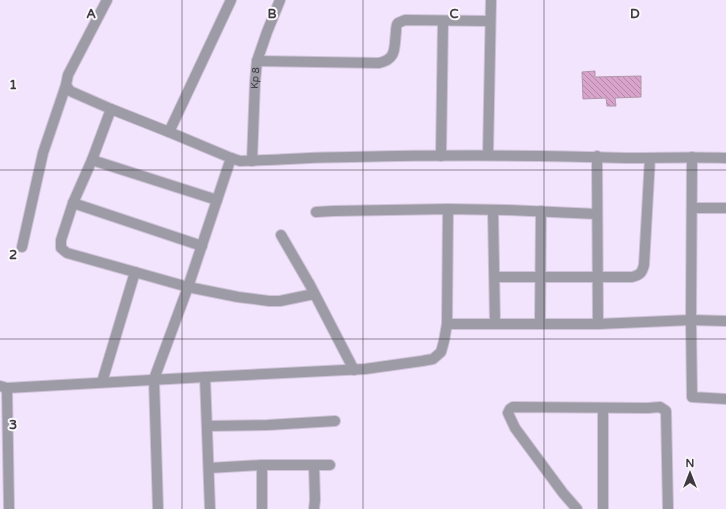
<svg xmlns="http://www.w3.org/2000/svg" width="726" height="509" font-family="'Varela Round',sans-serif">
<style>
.building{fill:url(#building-back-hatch);stroke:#b098a9}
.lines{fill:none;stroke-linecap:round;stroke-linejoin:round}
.minor-casing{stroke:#cfc2d8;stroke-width:12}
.minor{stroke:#9c9ba6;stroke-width:10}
.grid{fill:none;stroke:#3f3942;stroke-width:1;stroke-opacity:0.55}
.labels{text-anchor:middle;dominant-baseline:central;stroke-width:4;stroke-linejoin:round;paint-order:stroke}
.street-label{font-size:10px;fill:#3f3942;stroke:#faf7fb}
.grid-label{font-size:13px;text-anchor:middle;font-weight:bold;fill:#3f3942;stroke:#faf7fb;stroke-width:4;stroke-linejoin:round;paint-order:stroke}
</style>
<defs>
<pattern id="building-back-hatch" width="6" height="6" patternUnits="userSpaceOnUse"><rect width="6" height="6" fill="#d9a4cb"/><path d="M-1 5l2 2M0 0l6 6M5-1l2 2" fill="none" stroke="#b187a6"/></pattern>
</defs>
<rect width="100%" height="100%" fill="#f3e4fd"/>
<path class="building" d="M595,71v6l46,-1v21l-26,1 1,8h-9l-1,-8 -23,1 -1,-27z"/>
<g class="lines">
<defs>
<g id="minor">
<path d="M107,0l-39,75 -2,10 4,6 41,18 58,23 62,26 9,3c37,-1 74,-4 112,-4 91,-2 183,-2 274,1 34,0 67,-1 100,0"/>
<path d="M257,61l122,2c18,-4 15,-15 17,-31 0,-2 0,-7 2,-9 2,-1 5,-2 7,-3l85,1"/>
<path d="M111,109l-19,51 -19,43 -12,37v8l6,5 121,34 50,10 31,4h11l34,-7"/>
<path d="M169,132l62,-132"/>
<path d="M488,155l3,-155"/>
<path d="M441,156l2,-135"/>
<path d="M597,156l1,168"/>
<path d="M692,157l-1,163 1,77 34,2"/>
<path d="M92,160l125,40"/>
<path id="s1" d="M252,161l3,-79 2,-21 10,-29 13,-32"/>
<path d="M73,203l129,43"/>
<path d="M692,208h34"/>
<path d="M493,210l2,114"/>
<path d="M316,212l17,-1 115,-2 59,1 90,4"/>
<path d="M281,235l29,50 44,85"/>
<path d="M22,247l21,-94 23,-68"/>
<path d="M495,277h137c8,-2 10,-4 12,-12l6,-107"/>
<path d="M447,324h151l93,-4 35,1"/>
<path d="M540,324l1,-113"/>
<path d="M205,377l5,132"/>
<path d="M102,382l33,-110"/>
<path d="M0,386l7,2 198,-11 160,-8 57,-8 11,-2 8,-7 3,-11 3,-17 1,-115"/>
<path d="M7,388l2,121"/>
<path d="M603,408v101"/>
<path d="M207,426l61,-1 67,-4"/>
<path d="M262,465v44"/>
<path d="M314,465l1,35 -1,9"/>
<path d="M209,468l53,-3h68"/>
<path d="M158,509l-4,-130 34,-92 43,-129"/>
<path d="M577,509l-14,-16 -48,-65 -7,-15 2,-4 3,-2 135,1 12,-1 6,4 2,98"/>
</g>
</defs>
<use href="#minor" class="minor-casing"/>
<use href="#minor" class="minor"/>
</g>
<path class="grid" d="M182,0v509M363,0v509M544,0v509M0,170h726M0,339h726"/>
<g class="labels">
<g class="street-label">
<text stroke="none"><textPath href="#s1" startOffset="83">Kp 8</textPath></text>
</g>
</g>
<g class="grid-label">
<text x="91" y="18">A</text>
<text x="272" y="18">B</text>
<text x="454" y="18">C</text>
<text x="635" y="18">D</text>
<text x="13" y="89">1</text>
<text x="13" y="259">2</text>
<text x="13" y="429">3</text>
</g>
<g transform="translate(690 473)" stroke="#faf7fb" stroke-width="3" paint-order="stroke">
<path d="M0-3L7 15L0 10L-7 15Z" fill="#3f3942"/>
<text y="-6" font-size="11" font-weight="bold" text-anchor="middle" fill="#3f3942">N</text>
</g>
</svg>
